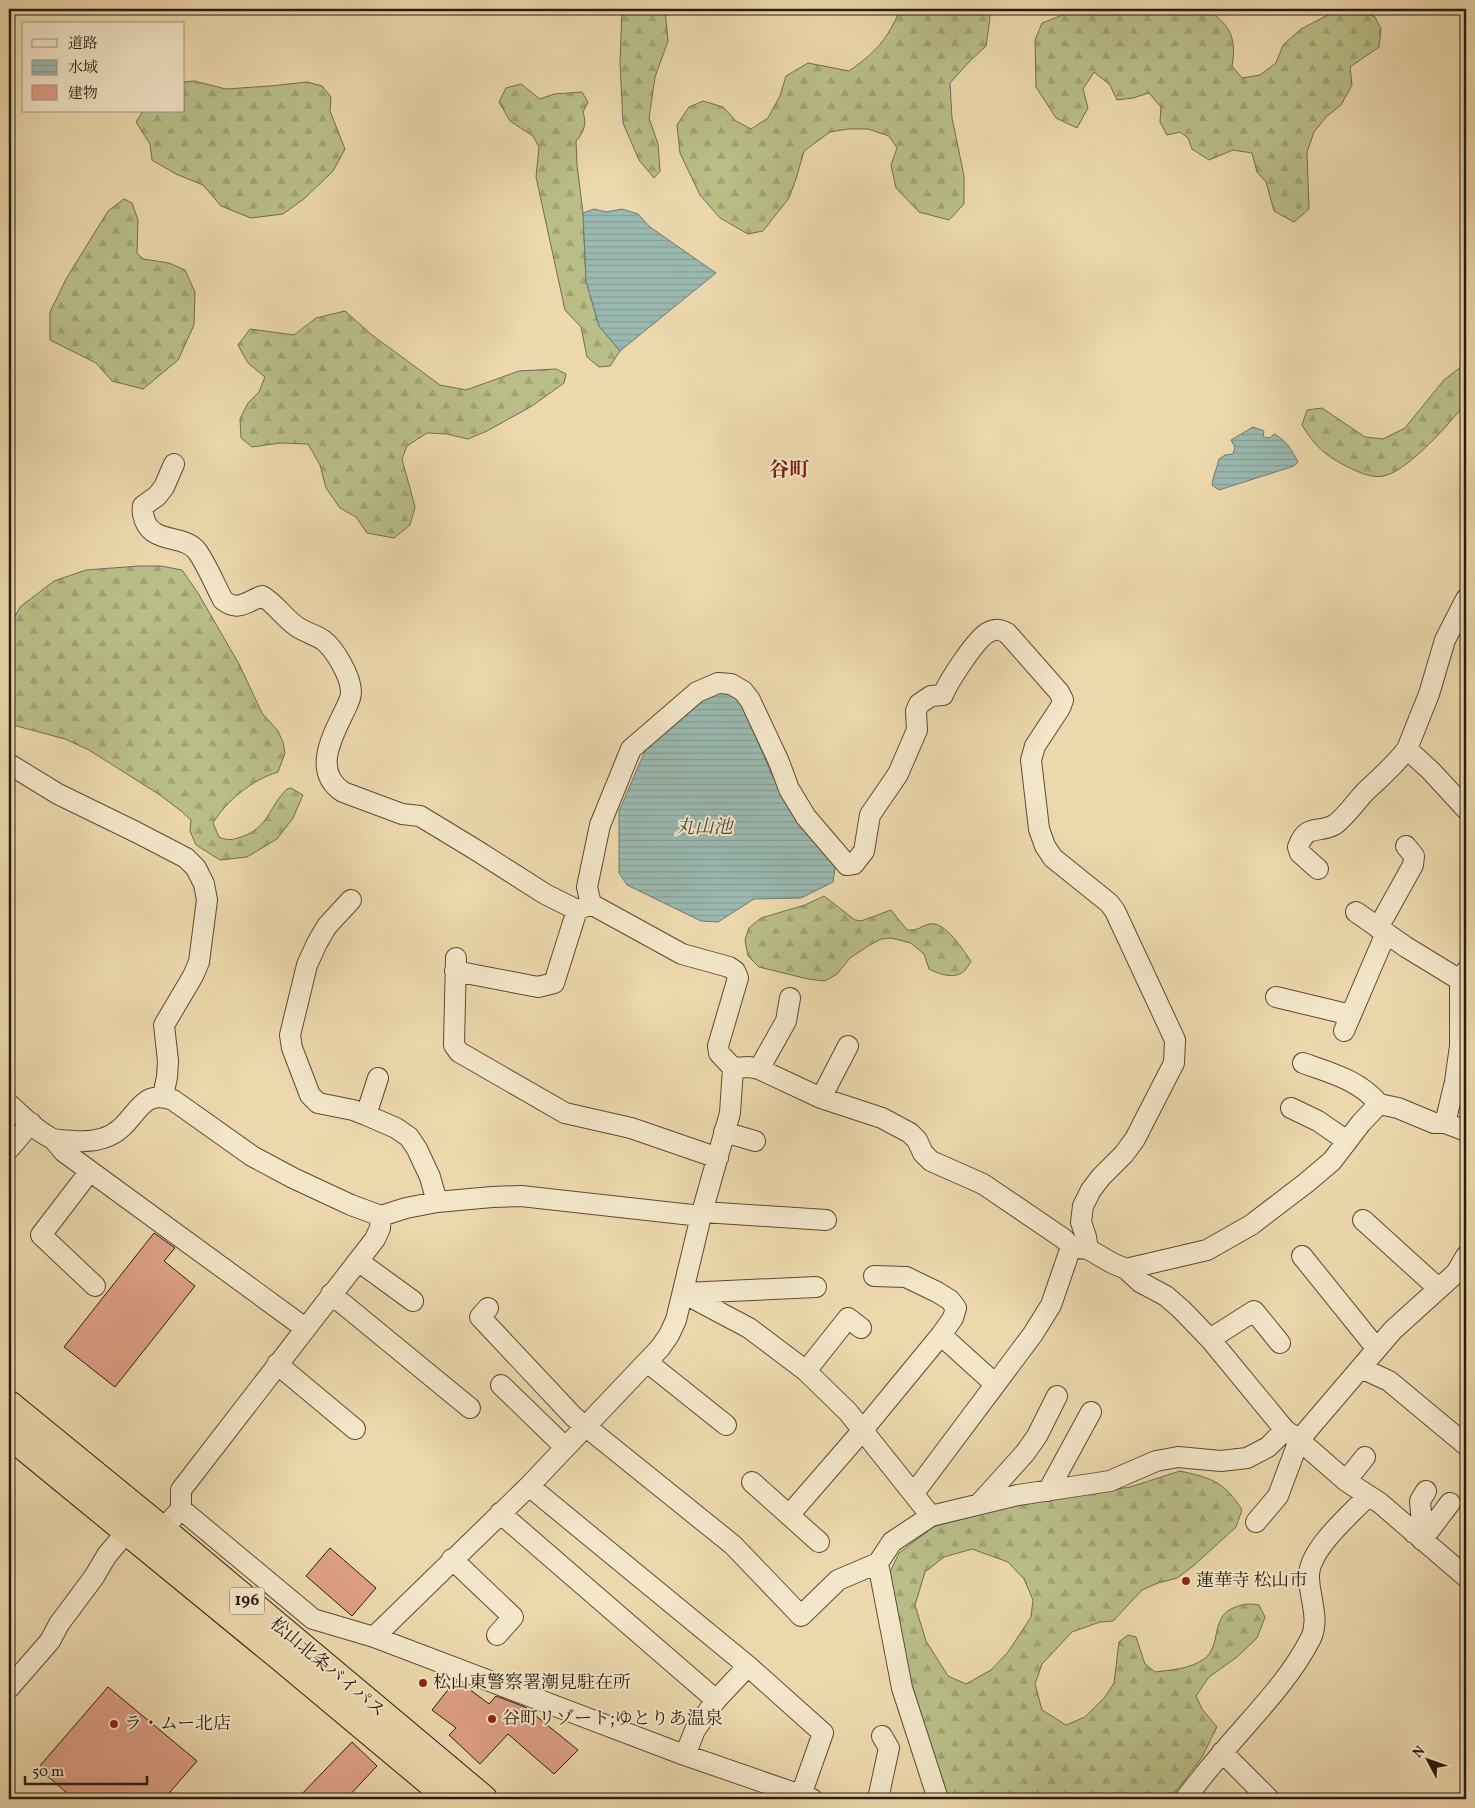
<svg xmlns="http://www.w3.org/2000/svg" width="1475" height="1808" font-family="Vollkorn,'Noto Serif JP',serif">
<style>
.forest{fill:url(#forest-firs);stroke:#716d4c;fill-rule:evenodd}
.water{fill:url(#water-rules);stroke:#6d7a70}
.building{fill:#dd9f86;stroke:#291c0f}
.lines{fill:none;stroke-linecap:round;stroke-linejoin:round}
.minor-casing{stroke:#5a4b36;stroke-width:22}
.highway-casing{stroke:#291c0f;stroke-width:30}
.minor{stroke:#f3e6c9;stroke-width:20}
.highway{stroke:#ecd8ac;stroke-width:28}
.poi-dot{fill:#8f2418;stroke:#f3e6c9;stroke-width:2}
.labels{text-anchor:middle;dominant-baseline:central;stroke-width:4;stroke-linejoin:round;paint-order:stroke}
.shield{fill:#f3e6c9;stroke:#665947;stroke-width:1}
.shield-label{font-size:16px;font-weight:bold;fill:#291c0f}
.poi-label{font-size:18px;fill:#291c0f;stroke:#f3e6c9;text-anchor:start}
.street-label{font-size:18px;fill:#291c0f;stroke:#f3e6c9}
.water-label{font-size:19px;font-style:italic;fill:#4b4b3f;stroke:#f3e6c9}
.quarter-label{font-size:20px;font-weight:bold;fill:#7a1f14;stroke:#f3e6c9}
</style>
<defs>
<pattern id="forest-firs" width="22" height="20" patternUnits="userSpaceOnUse" patternTransform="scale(1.25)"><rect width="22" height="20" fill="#b9be88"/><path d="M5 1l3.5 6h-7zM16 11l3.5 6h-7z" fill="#9fa374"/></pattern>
<pattern id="water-rules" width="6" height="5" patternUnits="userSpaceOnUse" patternTransform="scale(1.25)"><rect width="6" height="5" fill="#9ab9b0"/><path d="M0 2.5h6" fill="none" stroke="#859e96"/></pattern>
</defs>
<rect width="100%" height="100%" fill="#ecd8ac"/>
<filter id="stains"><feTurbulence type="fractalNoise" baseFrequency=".004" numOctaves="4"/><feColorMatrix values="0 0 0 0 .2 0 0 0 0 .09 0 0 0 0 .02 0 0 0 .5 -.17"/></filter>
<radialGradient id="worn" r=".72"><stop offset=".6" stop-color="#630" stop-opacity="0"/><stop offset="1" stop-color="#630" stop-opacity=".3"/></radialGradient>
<path class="forest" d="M622,9h43l3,32 -13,36 -6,41 9,26 2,27 -6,7 -15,-18 -16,-37 -3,-60z
M900,9h85l5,8 -4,29 -17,16 -19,21 2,35 12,58v28l-15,16 -30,-8 -23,-24 -5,-23 6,-17 -8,-12 -21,-7h-20l-18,3 -26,19 -8,28 -7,19 -26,33 -15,3 -28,-16 -20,-23 -20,-42 -3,-28 12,-18 14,-6 20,6 13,14 15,8 17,-11 12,-22 6,-20 22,-13 41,8c25,-17 40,-33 51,-62z
M1069,9h136c25,14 32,29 27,57l10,12 18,-3 16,-12 7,-18 18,-16 29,-15 29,-4 16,7 6,12 -2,18 -29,20 2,18 -11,20 -15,12 -12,15 -7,20 2,57 -15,13 -20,-11 -8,-29 -9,-10 -5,-19 -19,-3 -24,10 -17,-11 -4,-11 -8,-6 -13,3 -7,-13 1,-15 -12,-14 -16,5 -16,2 -7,-15 -16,-13 -11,17 5,19 -11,20 -21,-10 -20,-31 -1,-47 7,-17 18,-7z
M194,81l32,8 44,-3 37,-4 15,4 9,11 -1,14 15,38 -12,22 -28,27 -22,16 -32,4 -30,-12 -18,-21 -27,-11 -24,-14 -2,-16 -14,-22 7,-11h41v-29z
M521,84l19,15 14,-5 28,-2 6,10 -5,10c4,12 1,20 -7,29l1,24 6,48 3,68 13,45 21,25 -10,15 -11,1 -12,-10 -6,-30 -16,-17 -29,-133 3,-30 -6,-11 -23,-15 -11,-19 7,-14z
M124,199l8,4 6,17 -1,33 6,6 26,4 16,7 10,22 -1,33 -16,35 -35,29 -31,-8 -16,-18 -46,-23v-28l16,-33 42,-68z
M345,311l27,24 68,50 26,5 53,-19 37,-2 10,5 -2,9 -32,23 -45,25 -19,8 -21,-5 -20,-1 -20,13 -5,13 13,48 -5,18 -16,13 -27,-5 -11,-16 -16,-9 -14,-20 -6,-23 -12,-21 -28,-1 -28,4 -11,-9 -1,-19 8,-16 11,-11 6,-15 -17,-14 -10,-18 12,-16 44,6 22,-17z
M1466,363v40c-16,20 -56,65 -79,72 -13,5 -29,-3 -41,-9 -22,-11 -31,-20 -44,-41l5,-15 15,-2 43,29 18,2 22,-11 39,-48z
M139,566h22l21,4 16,23 41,71 23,49 16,18 5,11 2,11 -7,19c-26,8 -51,28 -65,51l6,14c9,4 13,3 22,0 28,-9 28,-31 46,-48l4,-1 12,7 -10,23 -16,21 -30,18 -27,3 -24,-15 -6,-14 1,-11 -10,-9 -21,-16 -71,-45 -24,-11 -56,-15v-96l11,-21 34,-26 32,-11z
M824,896l31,24 6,1 30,-11 16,20c12,1 13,-4 23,-6 15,-3 33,26 41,37 -2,3 -4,8 -7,10 -10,9 -25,3 -35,-2l-5,-15 -13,-11 -20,-5 -10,1 -13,7 -18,12 -13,16 -12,7 -17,-2 -49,-12 -11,-11 -3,-16 4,-12 12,-10 44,-13z
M1180,1471c31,7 44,10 62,39l-6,17 -44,40 -15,11 -19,5 -16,7 -29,31 -13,1 -28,10 -30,32 -7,20 7,26 24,15 19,-8 20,-20 9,-14 5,-41 9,-7 8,2 9,27 10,8c16,-2 35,-3 49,-13 18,-13 6,-41 29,-51 10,-4 15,-5 26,-3l6,12 -8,21 -20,19 -28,20 -13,19 6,13 15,18 -15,30 -32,42h-223l-37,-114 -10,-42 -10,-71 9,-19 34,-26 65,-18 132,-22zM972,1549l36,13 16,17 9,21 -2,17 -23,35 -17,18 -25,14 -18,-8 -22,-35 -11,-36 10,-33 19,-15z"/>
<path class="water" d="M594,209l12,3 16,-3 16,5 12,13 66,46 -96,78 -21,-25 -13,-45 -3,-68z
M1253,427l11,4 -1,6 7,1 4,-4c12,6 18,16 24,28l-4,4 -75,24 -7,-5c1,-10 5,-16 7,-26l6,-4 8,-1 2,-7 -4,-7z
M729,690l13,14 30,71 22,39 42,48 -3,20 -32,16 -47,1 -36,23 -17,-1 -74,-36 -8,-12v-62l26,-60 62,-57z"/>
<path class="building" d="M154,1233l21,15 -11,13 31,25 -80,101 -51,-40z
M330,1548l46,40 -24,28 -46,-40z
M455,1681l6,2 28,21 7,-8 29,11 53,43 -24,24 -46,-40 -28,30 -31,-29 7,-7 -24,-18z
M108,1687l89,74 -33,38h-90l-36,-31z
M352,1742l25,24 -31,33h-49z"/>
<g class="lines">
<defs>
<path id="minor" d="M174,464l-10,23 -7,9 -14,10c-1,6 0,9 2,15 9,23 39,13 52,30 10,14 18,34 26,49 15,12 23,2 39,-4 13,7 21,21 34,30 8,6 18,8 27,14 12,9 28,37 28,52 0,8 -5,15 -8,22 -12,25 -30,58 0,78l59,22 18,2 56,34 69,44 32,16 14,-6 91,50 47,13 6,4 3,7 -20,68 1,7 14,15 -3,45 -29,103 -25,104 -7,15 -9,13 -131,138 -155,151
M1466,599l-21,41 -16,54 -22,55 24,22 35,38
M9,764l49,30 78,38 50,26 10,10 8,16 3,16 -8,62 -6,14 -29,49 4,36 -1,16 -4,19
M1318,869l-18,-16 -2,-6c9,-24 19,-13 36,-22 9,-5 24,-26 32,-34 15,-14 29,-26 41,-42
M351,900l-24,26 -10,17 -10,22 -17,70 2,13 18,47 8,8 35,7 13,5 30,13 13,9 8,12 13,28 7,25
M591,904l-4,-17 13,-62 31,-76 66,-57 21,-9 13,1 12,7 7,9 29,62 10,27 17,28 41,48 7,-1 10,-13 6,-36 28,-41 19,-44 -1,-19 3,-7 12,-8 12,-1c5,-13 34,-58 46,-63 7,-4 12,-2 18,1l52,59 4,8 -3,8 -25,38 -4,14 8,69 6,17 8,12 56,45 6,8 60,129 -1,23 -39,76 -11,15 -23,23 -10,13 -8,16 -2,16 5,15 2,12
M1356,912l50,35 54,33
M1378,928l35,-63 1,-9 -8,-10
M456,958l-2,87 5,7 106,61 66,15 87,30
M455,971l83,16 16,-4 23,-73
M1276,997l75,18
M1344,1031l42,-98
M1303,1063c28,10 56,17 76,41
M733,1068l16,-1 10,2 62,29 61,20 28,15 7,7 6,13 8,8 52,23 81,55 7,8 17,2 24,14 14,6 14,13 26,14 16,14 28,29 75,91 14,10 47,41 34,22 86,74
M759,1069l27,-48 4,-23
M821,1098l27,-52
M9,1104c13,12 26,26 42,34 6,3 16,2 23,3 16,1 34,-1 47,-13 18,-16 23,-39 52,-28l79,56 41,22 58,27 30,11 25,-8 31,-6 55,-5 29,-1 180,20
M1291,1108l27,13 29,20
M366,1115l12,-37
M1445,1123l10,-41 5,-36v-66l6,-9
M724,1132l31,9
M53,1139l11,13 241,176
M9,1149l22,-26
M90,1171l-49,64 54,51
M703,1212l123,8
M1363,1220l75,68
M1302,1256l75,93
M358,1261l55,40
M1126,1269l81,-19 44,-25 55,-42 26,-22 29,-38 18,-19 19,4 36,15h11l21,8
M874,1276l32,1 31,15 13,8 6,8 -3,10 -12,17
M683,1293l66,35 57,43 42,41 83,104 -39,26 -14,21 24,125 36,111
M685,1293l131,-6
M331,1294l139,114
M488,1308l-8,9 94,100 159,128 68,71 37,-36 40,-17
M1210,1339l44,-28 26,32
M647,1362l79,63
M277,1364l78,65
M1361,1368l28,13 77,64
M806,1371l42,-53 13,10
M501,1385l64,62
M1346,1481l19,-24
M752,1482l67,60
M529,1486l219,180 75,67 -22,62
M1048,1491l43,-79
M914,1493l119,-159 18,-29 20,-58
M979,1504l46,-51 12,-17 20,-40
M181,1509v-19l194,-251 5,-11 1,-12
M500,1513l216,187
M790,1514l72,-83 79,-96 54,49
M931,1516l87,-21 92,-14 46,-20 22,-4 43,4 26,-3 21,-11 17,-17
M1256,1522l22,-26 21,-56 94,-110 63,-57 10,-17
M1414,1533l8,-9 -2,-23 6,-10
M154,1539l27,-30 132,110 61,18 305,116 133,46
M1422,1540l28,-37
M452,1559l61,58 -16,18
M9,1688l41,-47 9,-17 35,-47 13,-22 29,-34
M1222,1752l47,47
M685,1755l10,-25 21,-30 32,-34
M878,1799l11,-51 -7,-12
M1185,1799c12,-16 25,-32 38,-47 31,-37 66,-71 88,-114 9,-19 -2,-42 -2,-61 -1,-27 41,-62 59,-81"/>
<path id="highway" d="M9,1405l153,125 321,269
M9,1434l272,223 170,142"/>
</defs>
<use href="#minor" class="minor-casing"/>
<use href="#highway" class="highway-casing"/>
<use href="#minor" class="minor"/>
<use href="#highway" class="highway"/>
</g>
<g class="poi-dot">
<circle cx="1186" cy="1581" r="5"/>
<circle cx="423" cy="1683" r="5"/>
<circle cx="492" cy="1719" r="5"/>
<circle cx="114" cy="1724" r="5"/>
</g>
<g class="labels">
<rect class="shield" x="229.5" y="1587.5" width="35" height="27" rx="4"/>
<g class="shield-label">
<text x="247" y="1601">196</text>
</g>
<g class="poi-label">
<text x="1196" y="1581">蓮華寺 松山市</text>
<text x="433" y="1683">松山東警察署潮見駐在所</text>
<text x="502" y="1719">谷町リゾート;ゆとりあ温泉</text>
<text x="124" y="1724">ラ・ムー北店</text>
</g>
<g class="street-label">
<text transform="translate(327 1668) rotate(40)">松山北条バイパス</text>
</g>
<g class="water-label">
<text x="704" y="828">丸山池</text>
</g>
<g class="quarter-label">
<text x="789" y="471">谷町</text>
</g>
</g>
<rect width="1475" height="1808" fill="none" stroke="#ecd8ac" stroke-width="30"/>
<rect x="10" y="10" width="1455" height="1788" fill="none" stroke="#291c0f" stroke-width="2.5"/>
<rect x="15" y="15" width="1445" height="1778" fill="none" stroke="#291c0f"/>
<rect x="22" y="22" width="162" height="90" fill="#f3e6c9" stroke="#a2957f"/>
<rect x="32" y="39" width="25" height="8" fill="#f3e6c9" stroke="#a2957f"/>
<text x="68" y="48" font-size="15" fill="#291c0f">道路</text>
<rect x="32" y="60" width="25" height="15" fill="url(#water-rules)" stroke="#a2957f"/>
<text x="68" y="72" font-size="15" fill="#291c0f">水域</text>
<rect x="32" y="85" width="25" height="15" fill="#dd9f86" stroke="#a2957f"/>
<text x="68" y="98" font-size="15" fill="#291c0f">建物</text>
<g transform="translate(1428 1760) rotate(311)" stroke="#f3e6c9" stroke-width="4" paint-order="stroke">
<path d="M0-4L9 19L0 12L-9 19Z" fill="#291c0f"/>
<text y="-8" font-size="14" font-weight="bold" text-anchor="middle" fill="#291c0f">N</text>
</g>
<path d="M25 1776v8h122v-8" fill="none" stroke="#291c0f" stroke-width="2.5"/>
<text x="32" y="1776" font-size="15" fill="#291c0f" stroke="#f3e6c9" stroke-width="4" paint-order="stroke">50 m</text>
<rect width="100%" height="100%" filter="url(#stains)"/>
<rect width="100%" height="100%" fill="url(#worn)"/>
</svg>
